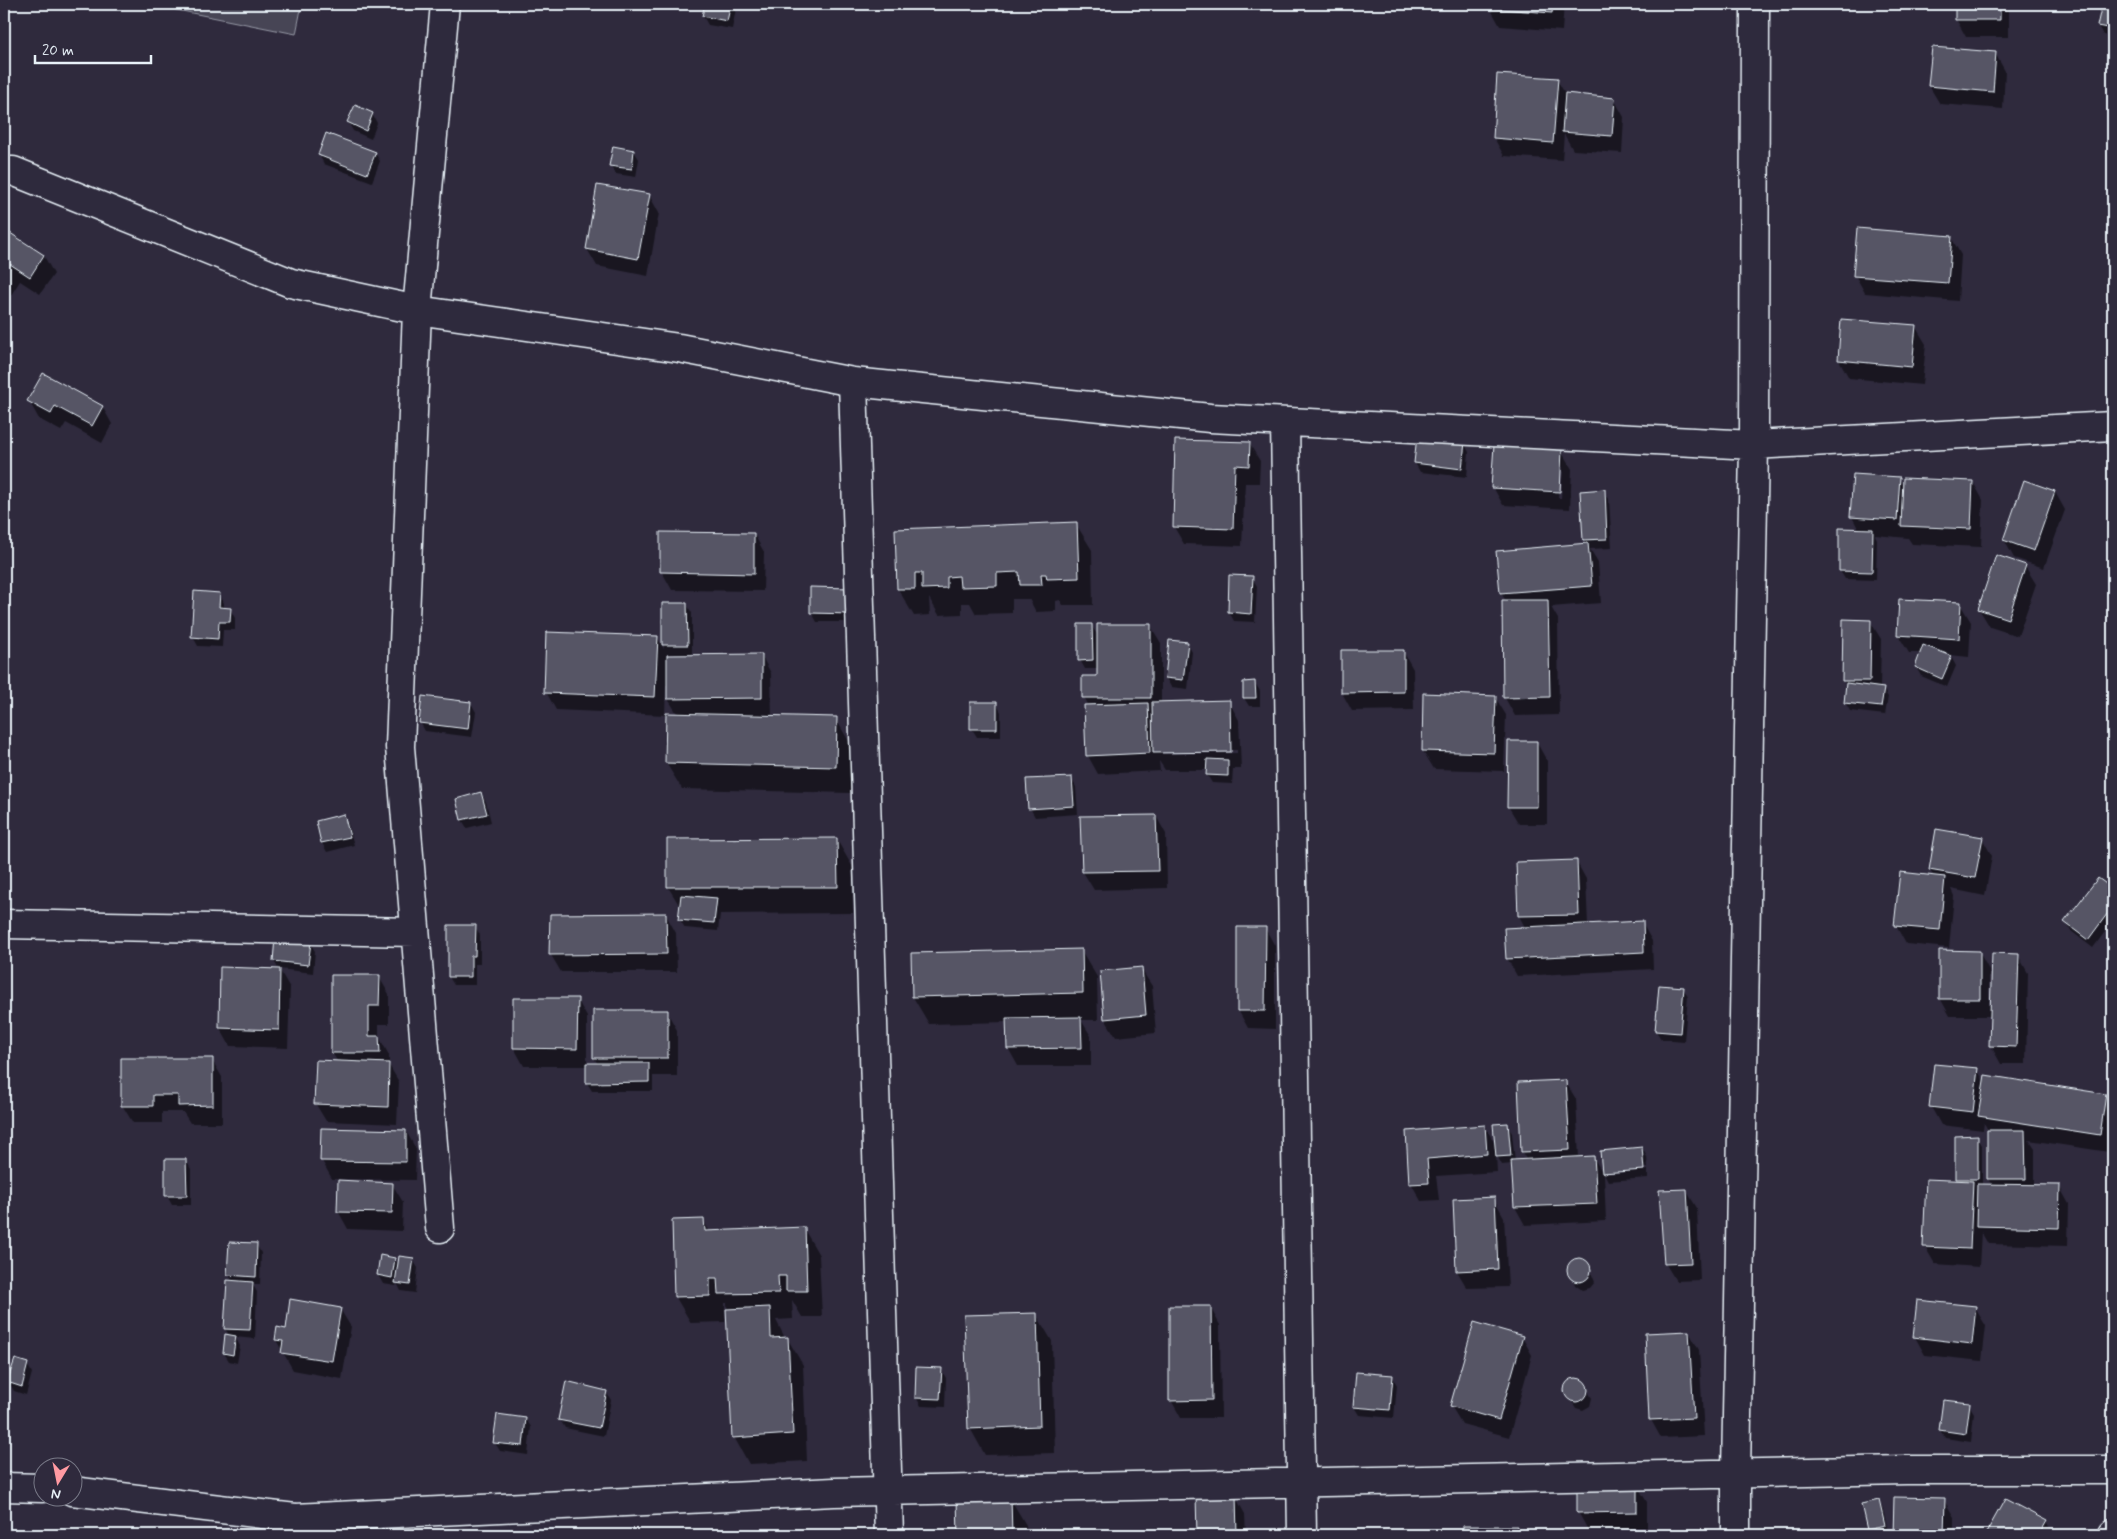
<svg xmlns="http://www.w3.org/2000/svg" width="2117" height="1539" font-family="Mynerve,sans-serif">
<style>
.green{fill:#464455;stroke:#979aa6}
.shadow{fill:#0007;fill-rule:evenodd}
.building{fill:#575565;stroke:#e8f1f8}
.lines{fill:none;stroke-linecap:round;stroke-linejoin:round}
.minor-casing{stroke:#e8f1f8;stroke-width:31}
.minor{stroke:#2f2a3d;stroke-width:28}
</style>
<rect width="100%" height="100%" fill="#2f2a3d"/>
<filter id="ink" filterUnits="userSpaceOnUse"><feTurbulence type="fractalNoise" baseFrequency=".02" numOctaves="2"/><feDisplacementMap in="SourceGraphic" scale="10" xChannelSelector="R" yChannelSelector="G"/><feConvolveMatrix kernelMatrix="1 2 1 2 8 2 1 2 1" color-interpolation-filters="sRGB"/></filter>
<g filter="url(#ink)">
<path class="green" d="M147,4h155l-6,30z"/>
<path class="shadow" d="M706,4h31l-5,25 -24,-4 -5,-9z
M1490,4h74l-2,27 -62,-5 -10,-18z
M1956,4h53v33h-43l-10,-18z
M2103,4h10v33l-10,-2 -5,-9z
M1995,53l10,18 -2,38 -63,-5 -11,-18z
M1557,80l9,15 48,4 10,18 -2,36 -49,-3 -9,-16 -2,26 -58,-4 -10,-18z
M372,114l5,9 -6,16 -18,-8 -5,-9z
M634,151l5,8 -3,18 -20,-3 -5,-8z
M375,153l5,8 -8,21 -48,-18 -5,-9z
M649,195l10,18 -11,63 -51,-10 -10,-17z
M4,230l40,26 10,18 -14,20 -20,-13 -16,25z
M1951,237l10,18 -3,46 -93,-8 -10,-18z
M1842,320l73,6 11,18 -4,41 -73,-7 -10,-18z
M29,401l73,5 10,18 -10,19 -36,-20 -5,8 -22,-12z
M1418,438l46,5 5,9 -2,25 -47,-5 -5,-9z
M1249,443l11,18 -1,22h-14l-3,63 -58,-2 -10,-17z
M1561,451l11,18 -2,40 -67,-4 -10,-18zM1560,467h3l-2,31h-3z
M1899,478l4,8 70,-4 10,18 -2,47 -69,-3 -4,-6 -33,-3 2,4 -1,41 -31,-1 -5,-8 19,-41 -7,-13z
M2025,481l30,11 10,18 -21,58 -30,-10 -10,-18z
M1604,491l5,8 3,49 -22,1 8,13 3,41 -50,4 7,12 1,96 -44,1 -10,-18 1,-97 -5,-8 86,-48 -3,-5z
M1076,524l16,26 1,55h-30l-3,-5 -4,1v10l-20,1 -7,-13h-17v14l-36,1 -6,-11h-8v11l-23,1 -10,-17 1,17 -16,1 -16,-27 -2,-59z
M662,533l92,1 10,18 -1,39 -91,-1 -10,-18z
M2025,566l11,18 -18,52 -28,-9 -11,-18z
M1252,578l5,8 -2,36 -21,-1 -5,-9z
M850,589l5,33h-38l-5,-9z
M195,593l24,1 5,9v6h6l5,9v12h-12l-1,17 -24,-1 -5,-9z
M1960,604l11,18 -2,35 -19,-2 6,11 -9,21 -26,-11 -5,-9 5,-14h-12l-11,-18z
M663,605h24l5,8v41h-25v2l94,-1 10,18 1,44 64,2 15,26 -1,48 -168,-4 -16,-26 1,-48 -111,-5 -10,-18 111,-55 7,12zM666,685h2v14l10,16h-13z
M1870,621l11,18 -1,49 3,1 5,8 -3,18 -35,-4 -5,-9 2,-14 -4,-8z
M1091,625l7,11 52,-11 11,18v60l68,-1 10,18 2,49h-8l-1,15 -20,-1 -5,-8v-5h-42l-6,-9 1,10 -62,3 -10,-18 1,-50 -5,-9 14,-20v-8h-13l-5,-9zM1237,750v3l-75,1v-3z
M1187,643l5,9 -4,37 -17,-2 -5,-9z
M1403,651l10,18 1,41 -62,1 -10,-18z
M1255,683l5,8v15h-11l-5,-8z
M1495,697l11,18 -2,56 -70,-2 -11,-18z
M471,703l5,9 -4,25 -47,-6 -5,-9z
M996,703l5,9v25h-24l-5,-8z
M1537,743l10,18v63h-28l-11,-18z
M1071,778l5,9 2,27 -43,3 -5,-9z
M481,793l5,9 5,20 -24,6 -5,-8 -5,-20z
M343,815l5,9 6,21 -27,7 -5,-9 -4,-21z
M1156,816l10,18 1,54 -73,2 -11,-18z
M1982,838l10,18 -7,40 -34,-7 3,7 -5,52 -43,-4 -10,-18 38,-49 -4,-7z
M669,840h168l15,26 1,47 -133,1 -2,17 -33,-3 -5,-8 1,-12 -13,-21z
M1576,861l10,18 2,46 54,-2 10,18 1,28 -136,7 -10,-18 19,-29 -7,-13 -2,-53z
M2098,879l15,12v30l-20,27 -22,-17 -5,-9z
M666,915l10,18 1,39h-116l-10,-17z
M475,926l5,9v29h-5v21h-21l-5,-8z
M1265,928l10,18v83l-27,-1 -10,-18z
M310,943l5,8 -2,22 -34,-4 11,19 -2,60 -58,-2 -10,-18 59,-58 -5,-9z
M1081,950l16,27 1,43h-17l10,16v30h-73l-10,-18v-26l-79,2 -16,-27z
M1979,952l10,18v36h3l26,-51 10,18 -2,91h-25l-10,-18v-30h-41l-10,-18z
M1141,969l11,17 4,47 -40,4 -11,-18 -4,-46z
M379,977l10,17v30h-10v13l10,18v10l10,17 -2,42 -71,-3 -11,-18 23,-41 -6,-9z
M1683,988l5,9 -4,44 -23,-2 -5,-8z
M515,999h62l10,18v47h11l-4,-6 73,-46 10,18v46h-24v15h-61l-5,-8v-17h-63l-10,-18z
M212,1060l10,17v46h-32l-7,-11h-21v11h-29l-11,-18z
M1977,1069l8,14 120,12 8,15 -4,42 -80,-12 6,9v37h24l10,18 -1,42 -80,-2 -7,-12 -2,35 -44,-3 -10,-17 33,-65 -1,-3 20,-42 5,8v40h10l-4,-6v-49l-4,-7 -1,7 -42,-5 -10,-18z
M1565,1081l11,18 3,59 14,-1 11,18 -2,-23 40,-4 5,9 1,11 -42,4v2l42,-4v8l-40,3 -4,-8 2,48 -81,4 -10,-18 -3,-43 -10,1 -6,-11 1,18 -61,4 3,24 -18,1 -10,-18 -4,-50 78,-7 11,20 11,-21 5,8 3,28h12l-5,-9z
M406,1131l10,18 -1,31 -83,-1 -10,-18z
M166,1160h20l5,9v36h-19l-5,-9z
M392,1184l11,18 -1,29 -54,-2 -10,-18z
M1686,1190l11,18 3,72 -24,1 -11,-18z
M1494,1199l10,18 4,70 -41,1 -10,-17z
M703,1220l7,12 94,-3 15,26 3,62h-20l-10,-17 1,19 -17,1 9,18h2l16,27 4,96 -58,3 -15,-27 -7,-134h-2v19l-34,1 -16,-27z
M256,1244l5,9 -1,32h-7l4,7 -2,47 -20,-2 5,9 -3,17 -8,-2 -5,-8 6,-17 -5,-7 8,-47 -4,-7z
M381,1257l14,2 4,7 14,-6 5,8 -3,25 -14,-2 -4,-8 -1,3 -13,-2 -5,-9z
M1581,1260l7,5 7,17 -5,6 -8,2 -7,-5 -6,-17 4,-7z
M1210,1307l10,18 1,93h-40l-10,-18z
M1975,1308l11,18 -4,35 -57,-6 -10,-18z
M340,1309l11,18 -9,52 -49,-9 -17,-30 11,-10z
M1036,1314l16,27 3,112 -70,2 -15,-27z
M1689,1332l10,18 5,86 -43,2 -10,-18z
M1522,1337l10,18 -23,82 -47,-13 -11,-18z
M27,1364l5,9 -6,22 -12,-4 -5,-9z
M941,1369l5,9 -1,29 -24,-1 -5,-9z
M1392,1376l5,9 -3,33 -35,-3 -5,-8z
M1574,1380l8,2 10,16 -2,8 -7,4 -7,-2 -10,-16 2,-8z
M606,1392l5,8 -7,36 -39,-8 -5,-8z
M1969,1405l5,8 -3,29 -26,-4 -5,-8z
M526,1419l5,8 -3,28 -28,-4 -5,-8z
M1636,1484l11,18v28h-59l-10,-18z
M1197,1496h38l10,18 1,21h-48z
M1010,1498l16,27v10h-66l-2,-34z
M1895,1498l49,2 10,17v18h-59z
M2006,1500l40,22 7,13h-67z
M1878,1501l5,9 6,25h-18l-3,-5 -6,-25z
M1464,1527h52l4,8h-56z"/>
<path class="building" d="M705,4h26l-4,17 -25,-5z
M1489,4h64l-1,9 -64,-5z
M1955,4h45v16h-45z
M2102,4h11v25l-16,-3z
M1932,47l64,5 -3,40 -65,-6z
M1497,74l61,4 -5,65 -60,-5z
M1565,93l50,5 -3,38 -50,-4z
M355,105l18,8 -7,18 -19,-9z
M326,133l50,19 -9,22 -49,-19z
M613,146l21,4 -2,19 -23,-3z
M597,185l53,9 -12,65 -52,-10z
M1857,228l95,8 -4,47 -95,-7z
M4,229l40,26 -14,22 -20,-13 -6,9z
M1841,319l75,6 -4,42 -74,-7z
M43,373l60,33 -11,20 -37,-20 -4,8 -24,-13z
M1417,436l48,6 -3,27 -48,-6z
M1175,440l75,2 -1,24 -14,-1 -2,64 -60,-2z
M1494,445l68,5 -2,42 -69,-4z
M1853,474l47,3 -3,43 -47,-3z
M1903,478l70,3 -2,48 -70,-3z
M2024,480l31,11 -21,60 -31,-11z
M1605,489l2,50 -24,1 -3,-49z
M1077,522l2,56 -32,1 -1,-5h-5l1,11h-22l-1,-13 -22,1v13l-37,1 -1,-11 -12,1v11l-25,1v-16h-7v16h-18l-2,-60z
M1839,528l34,1 -1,43 -33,-1z
M660,532l94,1v41l-94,-2z
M1588,543l4,43 -92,7 -4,-42z
M1996,555l30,10 -18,54 -30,-10z
M1229,575l24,1 -2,38 -23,-2z
M810,587l41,1v26l-41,-1z
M194,591l26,2 -1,14 12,1 -1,14h-11l-1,17 -27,-2z
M1899,599l62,3 -2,37 -62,-4z
M1502,600h46l2,97 -47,1z
M662,603h25l1,42h-26z
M1843,619l28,1 -1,61h-28z
M1078,624h14l1,36 -15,1z
M1097,624h54v74h-69v-22h15z
M546,632l112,4 -3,61 -111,-4z
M1169,640l19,2 -5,38 -18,-2z
M1923,645l29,11 -10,23 -27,-12z
M1341,650h63v42l-63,1z
M762,654v44l-95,1v-44z
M1255,681l1,17h-13v-16z
M1846,683l38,5 -3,19 -37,-4z
M1423,693l73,3 -2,57 -72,-2z
M422,696l49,6 -3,27 -49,-6z
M1230,700l1,52 -78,1 -1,-51z
M970,702h27v27h-27z
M1148,703l2,50 -64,3 -2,-51z
M666,713l171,4 -1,50 -171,-4z
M1508,741h29v66h-30z
M1207,759l21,1v16l-22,-1z
M1072,777l2,29 -46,3 -2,-30z
M481,792l6,22 -26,6 -5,-21z
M344,814l6,23 -29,6 -5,-22z
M1156,815l2,56 -76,1 -2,-56z
M1936,829l47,8 -8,41 -46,-8z
M837,838l1,49h-171v-48z
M1577,860l2,55 -61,1 -2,-54z
M1900,872l45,5 -5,53 -46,-4z
M2098,878l15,11v17l-25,34 -24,-18z
M681,895l36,3 -3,25 -36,-3z
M666,913l1,41 -118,1 1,-41z
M1643,921l1,31 -138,7 -2,-31z
M448,925h28l-1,31h-4v21h-23z
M1237,927h29l-1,84h-28z
M275,938l36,4 -3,23 -35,-4z
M1082,949l1,44 -171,4 -1,-44z
M1939,950l41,1v48h-41z
M1992,953l27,1 -3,93 -27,-1z
M220,967l60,2 -1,61 -60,-2z
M1142,967l4,48 -42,4 -4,-48z
M331,975h49l-1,31h-10v30h10l1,17h-49z
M1659,985l25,2 -4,46 -25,-2z
M513,998h65l-1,51 -64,-1z
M593,1010h75v48h-75z
M1081,1017l1,31 -75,1 -1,-31z
M121,1058h92v47l-35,1v-11h-25v11h-32z
M316,1060l73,3 -1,44 -74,-3z
M586,1063h63v19l-63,1z
M1934,1064l44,4 -5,44 -44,-5z
M1985,1075l121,19 -6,41 -122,-19z
M1566,1080l4,70 -49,2 -3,-70z
M1508,1123l3,33 -15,1 -3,-33z
M1485,1125l2,29 -60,5 2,24 -20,1 -3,-53z
M321,1128l85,2v32l-86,-1z
M1987,1130h38l1,49h-39z
M1978,1135v44h-23v-43z
M1642,1147l2,23 -42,3 -2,-22z
M1594,1156l3,48 -83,3 -3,-47z
M165,1159h21l1,37h-22z
M1926,1179l47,2 -3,68 -47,-2z
M338,1180l55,3 -1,30 -55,-1z
M1977,1184l83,1 -1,43 -83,-2z
M1687,1189l4,74 -27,1 -5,-74z
M1495,1197l3,72 -42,2 -3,-72z
M704,1219l1,12 100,-4 2,64h-21v-15h-8l1,17 -61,1 -1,-16h-7v18l-36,1 -2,-77z
M229,1242l28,1 -1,34 -29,-2z
M380,1255l15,3 -3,20 -15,-3z
M399,1256l15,2 -4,27 -15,-2z
M1567 1270a12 12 0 1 1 24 0a12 12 0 1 1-24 0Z
M227,1280l26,2 -3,48 -26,-1z
M290,1299l51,9 -9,53 -51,-8 2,-12 -8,-1 2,-13 9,2z
M1917,1300l59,6 -4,38 -59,-7z
M1169,1306h42l1,94 -43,1z
M770,1307l1,31 17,-1 5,97 -61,4 -6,-129z
M1037,1313l3,113 -72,3 -4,-114z
M1474,1322l49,14 -24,84 -49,-14z
M1689,1331l5,87 -45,2 -4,-87z
M225,1334l11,2 -3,19 -10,-2z
M15,1359l13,4 -6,24 -15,-5z
M916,1367l26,1 -2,31 -25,-1z
M1356,1372l37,3 -3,35 -37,-3z
M1564 1390a12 12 0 1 1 24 0a12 12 0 1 1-24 0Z
M566,1381l41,10 -8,37 -41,-8z
M1943,1400l27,3 -4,31 -27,-4z
M497,1414l29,4 -3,28 -30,-3z
M1577,1482l60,1v29l-60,1z
M1196,1495h40l1,40h-40z
M1011,1497l1,38h-54l-1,-36z
M1894,1497l51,1 -1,37h-51z
M2005,1499l42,22 -8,14h-54z
M1879,1500l6,26 -18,4 -6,-26z
M1463,1526h54v9h-54z
M1524,1531h44v4h-44z"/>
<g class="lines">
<defs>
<path id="minor" d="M4,171h9l278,112 126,27 262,38 174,34 357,36 544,27 359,-19
M853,382l36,1153
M1285,422l17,1113
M4,924l411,8
M440,1228l-40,-481 17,-437 28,-306
M4,1487l38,1
M72,1491l223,27 539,-26 1072,-22h207
M1736,1535v-62l18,-1028 1,-441
M2113,1535v-1"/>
</defs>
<use href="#minor" class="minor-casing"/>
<use href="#minor" class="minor"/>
</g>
</g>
<rect width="2117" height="1539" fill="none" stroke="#2f2a3d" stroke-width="20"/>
<rect x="10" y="10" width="2097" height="1519" fill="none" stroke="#e8f1f8" stroke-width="2" filter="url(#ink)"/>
<g transform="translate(58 1482) rotate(190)"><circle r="24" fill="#2f2a3d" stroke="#797a88"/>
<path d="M0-4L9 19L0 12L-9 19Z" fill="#ff9aa2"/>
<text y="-8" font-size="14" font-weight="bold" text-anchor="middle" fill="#e8f1f8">N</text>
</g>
<path d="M35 55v8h116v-8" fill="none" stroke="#e8f1f8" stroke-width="2.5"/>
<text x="42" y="55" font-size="15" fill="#e8f1f8" stroke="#2f2a3d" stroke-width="4" paint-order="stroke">20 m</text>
</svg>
